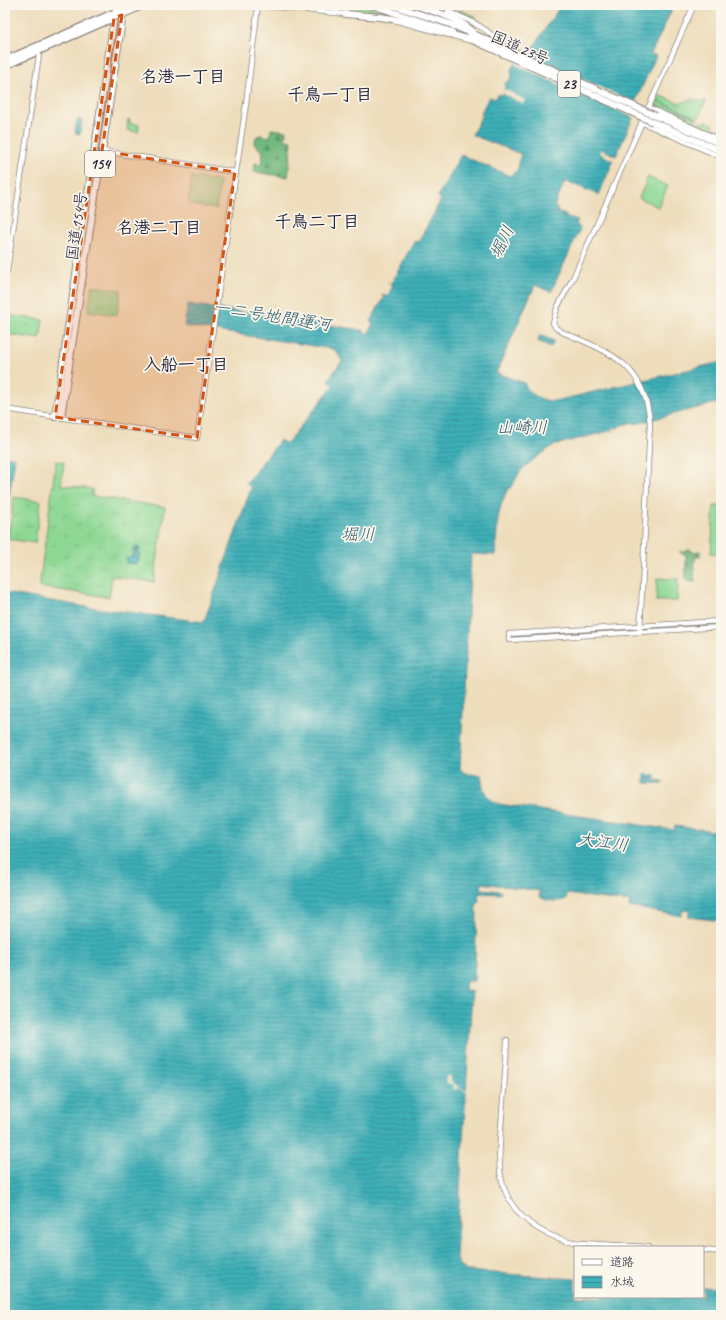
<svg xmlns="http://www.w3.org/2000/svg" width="726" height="1320" font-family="Caveat,'Klee One',sans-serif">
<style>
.grass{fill:url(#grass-tufts);stroke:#587d68}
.forest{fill:url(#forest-firs);stroke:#4a6d5c}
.garden{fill:url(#garden-dots);stroke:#587d68}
.pitch{fill:#8ed894;stroke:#587d68}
.water{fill:url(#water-rules);stroke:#306879}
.pier{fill:#edb}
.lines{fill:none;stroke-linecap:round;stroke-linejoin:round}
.minor-casing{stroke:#88807b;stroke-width:6}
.major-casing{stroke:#88807b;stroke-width:8}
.highway-casing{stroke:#88807b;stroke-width:8}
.minor{stroke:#fff;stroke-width:4.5}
.major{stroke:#fff;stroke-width:5.5}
.highway{stroke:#fff;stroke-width:6}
.highway-bridge-casing{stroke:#88807b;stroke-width:8;stroke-linecap:butt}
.highway-bridge{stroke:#fff;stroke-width:6}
.marked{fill:#d45411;fill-opacity:0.2;stroke:#d45411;stroke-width:3;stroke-dasharray:8 5;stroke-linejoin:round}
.labels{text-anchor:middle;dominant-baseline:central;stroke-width:3.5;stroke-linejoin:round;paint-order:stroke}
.shield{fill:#fbf7ec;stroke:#636270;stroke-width:1}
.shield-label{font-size:15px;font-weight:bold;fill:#22223b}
.street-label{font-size:16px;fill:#22223b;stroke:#fbf7ec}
.neighbourhood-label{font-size:17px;font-weight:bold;fill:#22223b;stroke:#fbf7ec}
.water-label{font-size:17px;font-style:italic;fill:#2d5a6d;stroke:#fbf7ec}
</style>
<defs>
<pattern id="grass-tufts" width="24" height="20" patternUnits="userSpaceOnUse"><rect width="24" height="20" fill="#8ed894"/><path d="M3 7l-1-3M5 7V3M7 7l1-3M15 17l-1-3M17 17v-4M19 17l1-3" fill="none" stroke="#7ab980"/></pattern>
<pattern id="forest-firs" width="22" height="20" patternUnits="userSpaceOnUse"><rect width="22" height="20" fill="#72b87e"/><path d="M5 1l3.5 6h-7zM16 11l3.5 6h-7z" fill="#5d9568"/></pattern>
<pattern id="garden-dots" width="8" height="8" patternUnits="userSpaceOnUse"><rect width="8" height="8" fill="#8ed894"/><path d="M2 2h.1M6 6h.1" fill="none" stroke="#7ab980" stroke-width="1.8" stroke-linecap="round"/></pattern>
<pattern id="water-rules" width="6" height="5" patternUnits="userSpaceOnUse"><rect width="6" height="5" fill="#3eafb7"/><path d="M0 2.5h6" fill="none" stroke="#348e96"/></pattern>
</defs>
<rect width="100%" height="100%" fill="#fbf7ec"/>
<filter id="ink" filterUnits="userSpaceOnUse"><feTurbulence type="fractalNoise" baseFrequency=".025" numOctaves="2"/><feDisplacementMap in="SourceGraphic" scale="8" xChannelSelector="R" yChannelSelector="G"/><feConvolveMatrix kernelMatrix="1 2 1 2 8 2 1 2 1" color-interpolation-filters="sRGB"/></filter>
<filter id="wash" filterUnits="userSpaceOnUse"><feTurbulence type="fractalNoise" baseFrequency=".012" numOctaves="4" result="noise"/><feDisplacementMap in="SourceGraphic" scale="16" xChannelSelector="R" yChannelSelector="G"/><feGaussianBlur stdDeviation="0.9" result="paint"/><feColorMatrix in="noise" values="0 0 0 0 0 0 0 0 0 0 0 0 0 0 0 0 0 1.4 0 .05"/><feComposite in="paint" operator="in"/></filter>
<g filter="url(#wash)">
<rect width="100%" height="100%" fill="#edb"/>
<path class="grass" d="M658,95l22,8 14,-4 5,2h7l-8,17 -42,-18z
M128,119l2,1 -1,3 10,2 -1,7 -11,-2z
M192,177l28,4 -4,28 -28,-5z
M92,286l29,4 -4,25 -29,-4z
M5,315l38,5 -3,19 -35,-5z
M56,461l8,1 -3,23 31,4v7l73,11 -11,75 -42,-6 -3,21 -70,-10z
M14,497l27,4 -6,42 -27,-4z"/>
<path class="forest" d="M271,129l15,2 -1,9 7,1 -4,36 -34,-5 1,-9 7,1 1,-12 -9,-8 2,-7 4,-2 10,2z
M688,550h3v2l9,-1v5l-5,2 -1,21 3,2 -5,1 -6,-2v-25l-7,-3h7z"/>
<path class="garden" d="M357,5h5l37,12v1l-15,-3 -27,-3 -5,-5z
M459,10l16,6 -2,5 -15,-8z
M656,100l41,19 -2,5 -8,-5 -31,-14 -1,-3z
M706,121l8,4 -3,7 -13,-7 2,-3 5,2z"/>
<path class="pitch" d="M648,177l20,9 -10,21 -19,-9z
M714,506h7v48l-10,-1z
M657,578l21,1 -1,22h-21z"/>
<path class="water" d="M561,5h113l-23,49 5,2 -27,60 4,2 -17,38 -14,-7 -3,4 14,8 -14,34 -34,-14 -11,26 4,2 -2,3h3l-1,2 3,-1 -1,3 2,-3 1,1 -2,4 3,-4 2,1 -3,5 3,-3 12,3 -2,3 4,6 -29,63 -16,-7 -39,88 28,10c6,12 17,18 31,18l166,-39v40l-86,22 -1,-2 -15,4v1l-4,1 -1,-1h-2l1,3 -51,13 -9,3 -16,11 -15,12 -11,18 -4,3 -6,15 -3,13 -3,37 -24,-1 -11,214c3,8 15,6 22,7 0,14 3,23 17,29l175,26 1,-4 46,6v89l-32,-4v-7l-7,1 -1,5 -52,-9 1,-5 -63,-8 -1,5c-6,3 -21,3 -27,-3l1,-5 -58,-8 -1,6 20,2v3l-21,-1 -2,3 1,5 -4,7 2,6 -3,67h-8l-1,9 7,2 -16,264c2,7 5,11 11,15l108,8v18h128v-10l18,1v27h-716v-722l82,14 117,15 47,-134 -5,-5 34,-43 6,4 48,-59 -6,-5 14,-19 -5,-9 -4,-3 -149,-23 4,-22 174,26 6,4 5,-10 -3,-2 14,-25 -3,-3 6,3 6,-11 -6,-4 4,2 23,-43 4,2 23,-43 -3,-4 23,-41 49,21 4,-4 2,1 3,-8 -1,-2 3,-9 -49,-19 10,-20 -1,-2 8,-16 6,2 2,-4 7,-1 1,-11 4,-2 3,-6 -1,-6 12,-17 5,3z
M77,120h5l-2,14 -5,-1z
M540,335l14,6 -3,6 -13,-6z
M5,456l10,2 -10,66z
M138,545v5l2,-3v3h1l-2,1v3h2l-2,2v6l-2,2 -11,-1v-5l7,-1h-2l2,-1 -1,-3 3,2 1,-1 -4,-5h2v-1l3,4 -1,-6z
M645,774l10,1v4h-8l16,2v3l-18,-1z"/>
<path class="pier" d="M521,51l116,53 -5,11 3,3 -119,-53 1,-1 -3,-2z
M503,87l1,2 21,11 -2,4 -19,-10 -2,-3z
M446,1076h4v5l14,9h4v2l-4,-1 -6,-4 -2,3 -3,-2 1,-3 -1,-1h-7z"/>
</g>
<g filter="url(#ink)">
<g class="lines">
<defs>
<path id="minor" d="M258,5l87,9
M307,5l28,2 12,-2
M448,11c15,7 32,13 45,25
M648,107l70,32
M641,122l80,35
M102,151l133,21
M7,271l32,-216 -2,-4
M5,409l192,29 49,-334 12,-99
M721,621l-212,13v6l212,-13
M640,632l10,-209c-5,-59 -40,-71 -88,-91l-6,-4 -3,-5 4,-15 16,-30 121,-273
M507,1040c-1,25 -3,49 -5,73 -1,21 -5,44 -1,64 8,39 41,61 79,66l68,4
M703,1250l18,2"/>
<path id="major" d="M5,60l110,-48 2,-7
M5,66l109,-48"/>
<path id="highway" d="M372,5l80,27
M392,5l58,19 37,16
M415,5c19,7 41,11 57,26
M345,14l35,3 13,2 78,21
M119,16l25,-11
M468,38l16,7
M656,116l65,28
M653,122l68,29
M55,417l60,-405 15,-7
M61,417l63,-409"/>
</defs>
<use href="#minor" class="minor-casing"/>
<use href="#major" class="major-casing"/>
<use href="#highway" class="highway-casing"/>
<use href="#minor" class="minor"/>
<use href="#major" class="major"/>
<use href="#highway" class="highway"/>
<defs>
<path id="highway-bridge" d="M487,40l169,76
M484,45l169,77"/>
</defs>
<use href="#highway-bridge" class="highway-bridge-casing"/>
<use href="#highway-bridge" class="highway-bridge"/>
</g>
</g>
<path class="marked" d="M122,15l-20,136 133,21 -38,266 -142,-21 59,-399z"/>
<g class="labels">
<g class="shield">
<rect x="558" y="71" width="22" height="26" rx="3"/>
<rect x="85" y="151" width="30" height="26" rx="3"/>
</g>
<g class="shield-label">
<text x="569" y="84">23</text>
<text x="100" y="164">154</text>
</g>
<g class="street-label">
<text transform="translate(520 48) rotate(24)">国道23号</text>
<text transform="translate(77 226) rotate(-82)">国道154号</text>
</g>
<g class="neighbourhood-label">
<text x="183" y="76">名港一丁目</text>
<text x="330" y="94">千鳥一丁目</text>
<text x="317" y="221">千鳥二丁目</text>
<text x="159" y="227">名港二丁目</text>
<text x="186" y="364">入船一丁目</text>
</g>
<g class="water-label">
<text transform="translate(502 242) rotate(-64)">堀川</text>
<text transform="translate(272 316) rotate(9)">一二号地間運河</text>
<text x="522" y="427">山崎川</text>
<text x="358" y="534">堀川</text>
<text transform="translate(603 842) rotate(8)">大江川</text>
</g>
</g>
<rect width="726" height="1320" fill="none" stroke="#fbf7ec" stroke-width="20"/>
<rect x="574" y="1246" width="130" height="52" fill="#fbf7ec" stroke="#a4a2a5"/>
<rect x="582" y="1259" width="20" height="6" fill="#ffffff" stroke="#a4a2a5"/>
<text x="610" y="1266" font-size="12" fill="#22223b">道路</text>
<rect x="582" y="1276" width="20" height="12" fill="url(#water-rules)" stroke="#a4a2a5"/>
<text x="610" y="1286" font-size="12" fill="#22223b">水域</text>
</svg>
